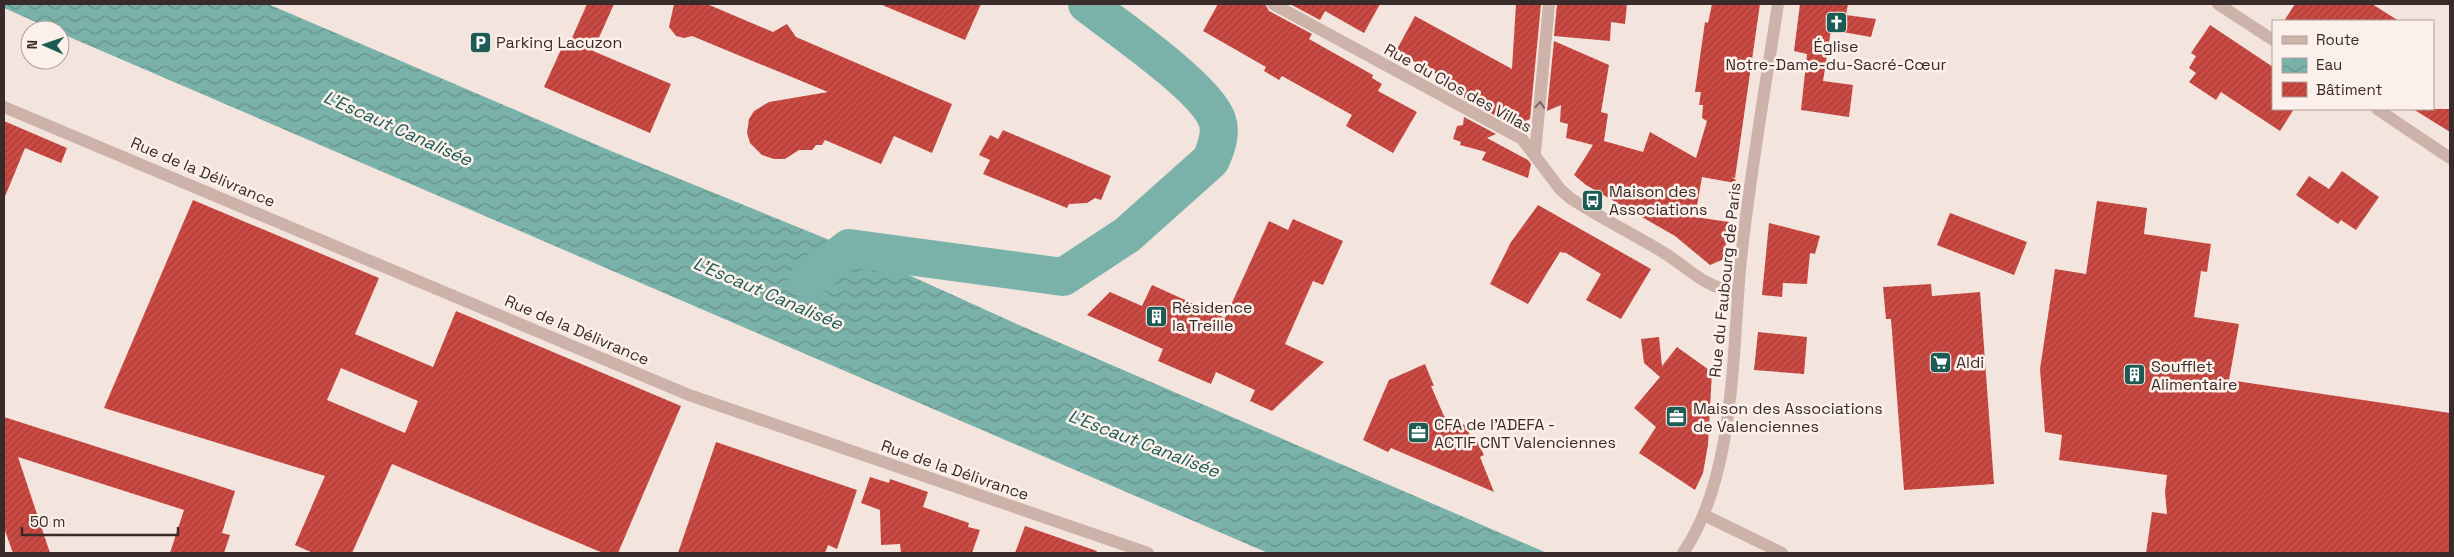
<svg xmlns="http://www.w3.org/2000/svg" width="2454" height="557" font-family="'Space Grotesk',sans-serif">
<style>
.water{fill:url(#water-waves)}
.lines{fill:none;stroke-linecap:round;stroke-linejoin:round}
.river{stroke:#7ab2aa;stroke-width:38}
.building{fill:url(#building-hatch);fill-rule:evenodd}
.street{stroke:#ccb2a8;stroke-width:12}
.oneway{stroke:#7b6862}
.labels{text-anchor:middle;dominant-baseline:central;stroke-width:5;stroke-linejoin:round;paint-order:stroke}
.poi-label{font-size:16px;fill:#392b29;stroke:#fbf0ea;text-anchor:start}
.street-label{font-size:16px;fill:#392b29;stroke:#fbf0ea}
.water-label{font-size:18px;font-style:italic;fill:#1c5c54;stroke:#fbf0ea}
</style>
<defs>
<pattern id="water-waves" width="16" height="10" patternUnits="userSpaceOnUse" patternTransform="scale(1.25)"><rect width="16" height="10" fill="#7ab2aa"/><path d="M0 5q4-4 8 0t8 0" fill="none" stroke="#65918a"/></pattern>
<pattern id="building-hatch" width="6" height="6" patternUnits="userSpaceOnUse" patternTransform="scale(1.25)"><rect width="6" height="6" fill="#cb4a43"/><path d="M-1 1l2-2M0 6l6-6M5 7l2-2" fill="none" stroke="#a63e38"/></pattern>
</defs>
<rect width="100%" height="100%" fill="#f3e5dd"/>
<path class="water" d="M4,4h264l343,147 238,97 170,77 528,228h-279l-1208,-520v-3h-6l-50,-22z"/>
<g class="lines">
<path class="river" d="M808,280l41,-32 214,29 64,-42 84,-75c5,-12 11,-27 6,-40 -11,-32 -100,-93 -130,-116"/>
</g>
<path class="building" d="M587,4h27l-21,47 78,33 -21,49 -106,-46 19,-42 5,2z
M674,4h33l66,28 14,-8 9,13 156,67 -20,49 -38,-17 -13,28 -56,-24 -3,5h-6l-4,5h-13l-14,9h-11l-12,-4 -12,-12 -3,-10 2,-14 5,-8 15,-9 59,-10 -136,-56 -8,2 -8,-2 -7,-9z
M880,4h101l-16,36z
M1218,4h47l4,7 43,23 -3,5 64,36 -1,3 10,6 -4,7 39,21 -24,41 -47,-27 6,-11 -70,-39 -3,4 -15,-9 2,-4 -63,-36z
M1290,4h90l-16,29 -39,-22 -5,9z
M1516,4h25l-11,115 -16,7 -50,-28v-8l-68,-39 19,-35 97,53z
M1557,4h70l-2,20 -14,-2 -1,19 -56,-5z
M1712,4h48l-25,174 -4,-1 5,3 -1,3 -33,-6 -7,40 34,5 -5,37 -14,6 -35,-29 -89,-51 -12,-10 19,-30 -27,-7 2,-14 -8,-2 1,-17 -14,6 7,-70 55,24 -8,47 7,2 -4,27 39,11 7,-20 46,26 11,-37 -5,-3 1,-13h-4l2,-13h-6l10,-70 3,1z
M1800,4h48l-2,11 30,4 -5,18 -40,-7 -8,51 30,4 -4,32 -48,-7 6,-56 -13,-3z
M2295,4h77l27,17h-115z
M2210,25l63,42v42h21l-14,22 -59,-39 -5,8 -27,-18 7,-9 -7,-5 7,-12 -5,-3z
M2413,109h37v23z
M1464,117l32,17 -9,4 41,22 3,4 -3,14 -46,-18 4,-8 -26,-7 1,-3 -8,-3 4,-13 6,-1z
M4,121l63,27 -6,15 -36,-15 -21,51z
M1003,130l108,46 -10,24 -6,-2 -8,5 -18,1 -2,4 -84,-34 7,-14 -11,-5 11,-20 8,4z
M2342,171l37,26 -23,33 -15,-10 -3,4 -42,-29 13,-19 20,13z
M193,200l186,78 -24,56 78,33 23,-56 225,95 -63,147h-15l-211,-89 -40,89h-39l-18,-8 30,-69 -221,-68zM341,368l77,33 -13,32 -78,-33z
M2097,201l50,7 -3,26 67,10 -4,28 -6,-1 -7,46 45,7 -10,56 221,33v140h-304l6,-41 15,2 -2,-22 2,-17 -108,-15 3,-25 -17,-3 -5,-63 15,-100 31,5z
M1538,205l113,64 -30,50 -35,-19 15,-26 -35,-21 -6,-1 -32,52 -38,-20 21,-42z
M1950,213l77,29 -13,33 -77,-30z
M1293,219l50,22 -20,44 -10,-4 -28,63 39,18 -52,49 -22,-10 5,-11 -39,-18 -5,12 -53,-23 5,-12 -76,-34 23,-23 32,14 10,-21 73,33 44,-97 19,9z
M1769,223l51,13 -5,18 -5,-1 -3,31 -24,-1 -1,14 -20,-2z
M1931,284l1,12 48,-4 14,192 -90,6 -13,-171h-5l-3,-32z
M1758,332l49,5 -3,37 -50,-4z
M1659,337l3,29 15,-19 35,25 -4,73 -5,28 -8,17 -56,-37 17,-26 -22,-19 26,-31 -16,-14 -3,-24z
M1425,364l9,22h-3l13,30 23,10 5,17 5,-2 7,14 -4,2 14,35 -103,-44 -3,4 -25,-12 26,-60z
M4,417l231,74 -13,42 8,2 -6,18h-54l14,-43 -166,-53 32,96h-37l-9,-25z
M716,442l141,48 -20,59 -9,-4 -3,8h-147z
M870,477l19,6 1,-4 38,13 -5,15 46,16 -1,4 12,3 -8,23h-71l-1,-9 -19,1 -1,-35 -19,-7z
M1025,526l72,25 -1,2h-81z"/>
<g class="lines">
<path class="street" d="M1273,4l249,135 38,50 10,9c29,19 61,35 91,53 30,18 40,35 77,42
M2218,4l55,36
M4,107l685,288 459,158
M2377,109l73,49
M1535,153l14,-149
M1704,515l78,38
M1683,553c53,-77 49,-203 58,-294 9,-85 24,-170 37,-255"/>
</g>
<defs><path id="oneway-chevron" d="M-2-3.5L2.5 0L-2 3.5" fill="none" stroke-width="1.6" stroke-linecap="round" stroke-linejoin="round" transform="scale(1.25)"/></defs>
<use class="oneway" href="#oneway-chevron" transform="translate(1540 105) rotate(-85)"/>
<defs>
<symbol id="church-square" viewBox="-11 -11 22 22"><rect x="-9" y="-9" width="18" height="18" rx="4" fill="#1c5c54" stroke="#fbf0ea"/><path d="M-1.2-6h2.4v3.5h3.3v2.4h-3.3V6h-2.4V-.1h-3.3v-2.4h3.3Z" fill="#fff"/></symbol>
<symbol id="parking-square" viewBox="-11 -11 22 22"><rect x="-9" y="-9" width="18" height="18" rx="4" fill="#1c5c54" stroke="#fbf0ea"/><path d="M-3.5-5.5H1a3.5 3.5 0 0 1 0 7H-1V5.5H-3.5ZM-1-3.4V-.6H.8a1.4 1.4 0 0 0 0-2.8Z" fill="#fff"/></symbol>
<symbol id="bus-square" viewBox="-11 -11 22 22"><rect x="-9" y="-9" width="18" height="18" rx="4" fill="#1c5c54" stroke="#fbf0ea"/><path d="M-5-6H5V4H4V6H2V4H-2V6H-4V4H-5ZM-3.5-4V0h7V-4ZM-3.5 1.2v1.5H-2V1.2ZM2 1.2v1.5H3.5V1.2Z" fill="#fff"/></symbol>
<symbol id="building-square" viewBox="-11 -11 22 22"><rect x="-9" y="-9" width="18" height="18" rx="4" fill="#1c5c54" stroke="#fbf0ea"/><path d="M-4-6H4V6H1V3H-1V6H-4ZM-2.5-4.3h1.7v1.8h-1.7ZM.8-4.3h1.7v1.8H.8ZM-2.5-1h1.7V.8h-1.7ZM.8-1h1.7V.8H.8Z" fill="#fff"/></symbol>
<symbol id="supermarket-square" viewBox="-11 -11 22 22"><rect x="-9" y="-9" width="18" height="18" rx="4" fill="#1c5c54" stroke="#fbf0ea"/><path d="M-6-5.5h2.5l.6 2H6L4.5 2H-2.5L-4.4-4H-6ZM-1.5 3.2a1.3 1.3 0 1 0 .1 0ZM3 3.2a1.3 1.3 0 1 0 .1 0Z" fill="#fff"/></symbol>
<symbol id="office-square" viewBox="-11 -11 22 22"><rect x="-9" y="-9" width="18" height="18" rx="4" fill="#1c5c54" stroke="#fbf0ea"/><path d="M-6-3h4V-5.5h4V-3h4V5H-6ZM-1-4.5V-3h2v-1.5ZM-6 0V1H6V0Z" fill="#fff"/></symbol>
</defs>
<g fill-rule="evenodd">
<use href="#church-square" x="1824" y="10" width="25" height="25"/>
<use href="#parking-square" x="468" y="30" width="25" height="25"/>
<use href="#bus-square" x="1580" y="188" width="25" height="25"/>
<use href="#building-square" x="1144" y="304" width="25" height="25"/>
<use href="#supermarket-square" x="1928" y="350" width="25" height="25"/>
<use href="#building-square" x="2122" y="362" width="25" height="25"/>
<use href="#office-square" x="1664" y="404" width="25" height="25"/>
<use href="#office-square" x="1406" y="420" width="25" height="25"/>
</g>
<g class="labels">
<g class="poi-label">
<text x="496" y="42">Parking Lacuzon</text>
<text x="1836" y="46" text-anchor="middle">Église<tspan x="1836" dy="18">Notre-Dame-du-Sacré-Cœur</tspan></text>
<text x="1609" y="191">Maison des<tspan x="1609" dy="18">Associations</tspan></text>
<text x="1172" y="307">Résidence<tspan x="1172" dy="18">la Treille</tspan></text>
<text x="1956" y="362">Aldi</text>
<text x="2151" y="366">Soufflet<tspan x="2151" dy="18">Alimentaire</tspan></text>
<text x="1693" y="408">Maison des Associations<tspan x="1693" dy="18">de Valenciennes</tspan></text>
<text x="1434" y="424">CFA de l'ADEFA -<tspan x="1434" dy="18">ACTIF CNT Valenciennes</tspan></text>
</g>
<g class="street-label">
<text transform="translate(1458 88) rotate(29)">Rue du Clos des Villas</text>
<text transform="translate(203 172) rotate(23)">Rue de la Délivrance</text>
<text transform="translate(1725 280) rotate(-84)">Rue du Faubourg de Paris</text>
<text transform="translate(577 330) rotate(23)">Rue de la Délivrance</text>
<text transform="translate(955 470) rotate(19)">Rue de la Délivrance</text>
</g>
<g class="water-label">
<text transform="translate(398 128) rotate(24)">L'Escaut Canalisée</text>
<text transform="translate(768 293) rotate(23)">L'Escaut Canalisée</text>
<text transform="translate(1144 443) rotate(21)">L'Escaut Canalisée</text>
</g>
</g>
<rect width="2454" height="557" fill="none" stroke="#392b29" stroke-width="10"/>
<rect x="2272" y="20" width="162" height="90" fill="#fbf0ea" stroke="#ada19d"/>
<rect x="2282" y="36" width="25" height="8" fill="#ccb2a8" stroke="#ada19d"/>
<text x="2316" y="45" font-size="15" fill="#392b29">Route</text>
<rect x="2282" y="58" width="25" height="15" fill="url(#water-waves)" stroke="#ada19d"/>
<text x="2316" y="70" font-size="15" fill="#392b29">Eau</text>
<rect x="2282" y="82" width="25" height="15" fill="url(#building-hatch)" stroke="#ada19d"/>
<text x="2316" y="95" font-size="15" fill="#392b29">Bâtiment</text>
<g transform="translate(45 45) rotate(272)"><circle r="24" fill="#fbf0ea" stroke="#ada19d"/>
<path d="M0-4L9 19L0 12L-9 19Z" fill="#1c5c54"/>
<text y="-8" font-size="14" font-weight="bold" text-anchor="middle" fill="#392b29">N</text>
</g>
<path d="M22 527v8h156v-8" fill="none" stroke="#392b29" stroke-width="2.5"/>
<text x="30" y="527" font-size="15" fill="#392b29" stroke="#fbf0ea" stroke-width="4" paint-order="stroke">50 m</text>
</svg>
